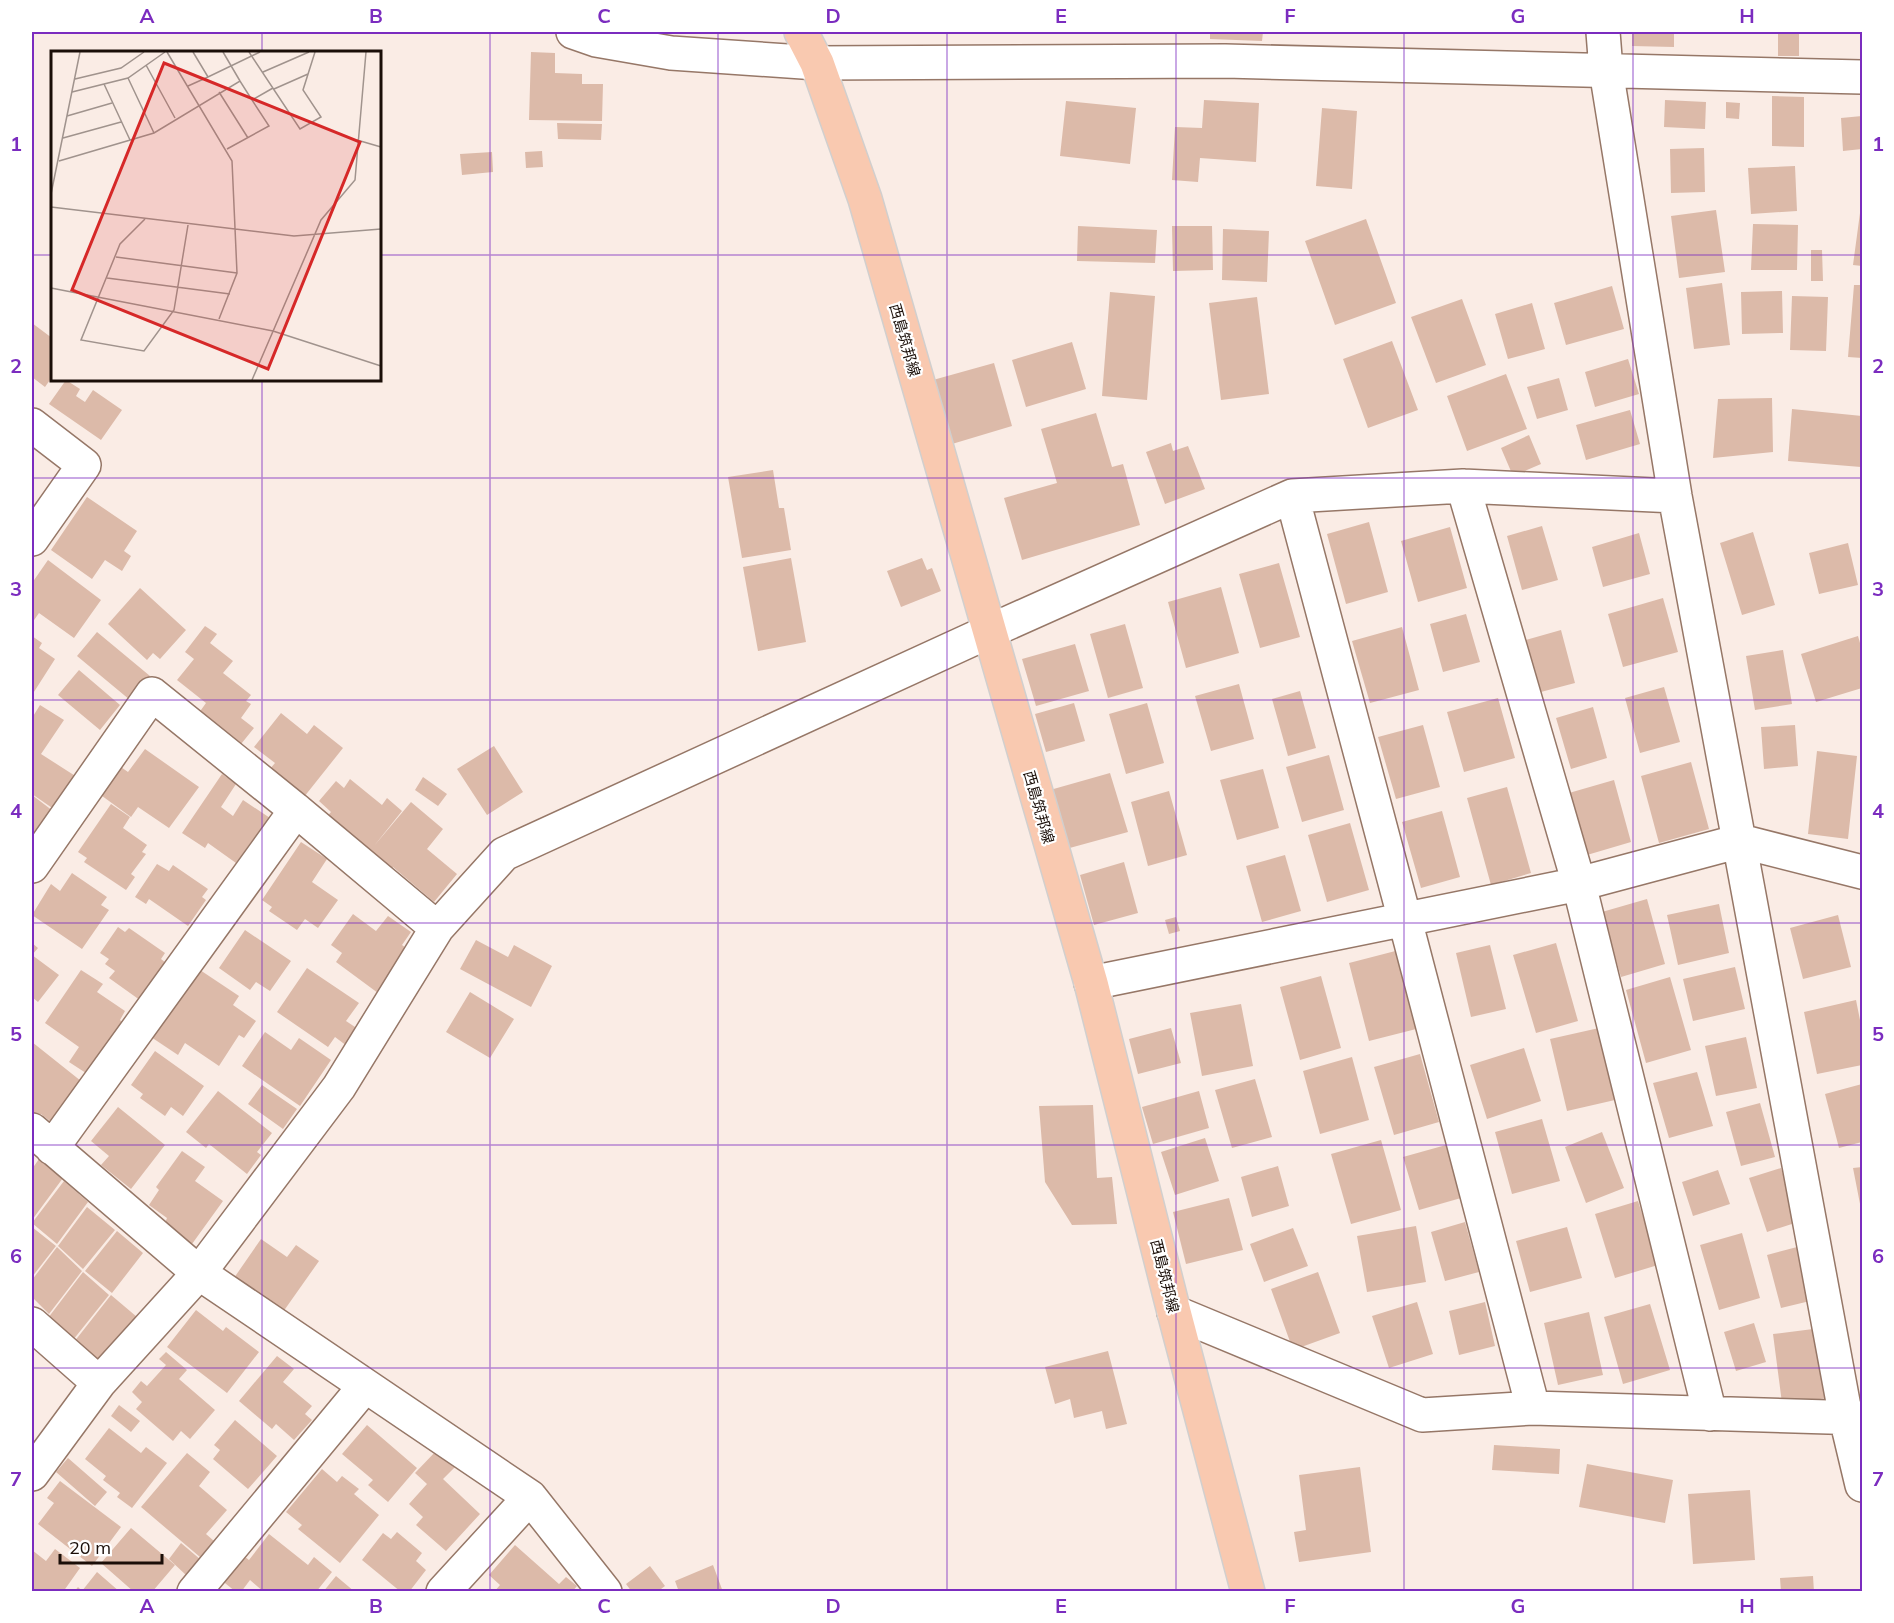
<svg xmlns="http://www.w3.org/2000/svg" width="1894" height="1623" font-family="Mulish,'Noto Sans JP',sans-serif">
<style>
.building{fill:#dcbaa9}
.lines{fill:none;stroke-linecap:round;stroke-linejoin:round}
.minor-casing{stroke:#967767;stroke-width:36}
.major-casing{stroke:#d1cfce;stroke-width:36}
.minor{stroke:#fff;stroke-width:33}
.major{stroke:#f9c9b0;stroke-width:33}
.grid{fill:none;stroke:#7b2cbf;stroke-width:1.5;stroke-opacity:0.55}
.labels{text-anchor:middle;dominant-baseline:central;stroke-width:4.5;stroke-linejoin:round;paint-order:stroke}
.street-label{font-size:15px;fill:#1a0e08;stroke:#fff}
.inset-road{fill:none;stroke:#a0938d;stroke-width:1.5}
.view{fill:#d62828;fill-opacity:0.15;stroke:#d62828;stroke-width:3}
.inset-edge{fill:none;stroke:#1a0e08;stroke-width:3}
.neatline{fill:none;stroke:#7b2cbf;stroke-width:2}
.grid-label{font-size:20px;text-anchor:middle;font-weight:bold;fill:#7b2cbf}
</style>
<rect width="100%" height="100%" fill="#faece5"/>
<path class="building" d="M1210,32h53l-1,9 -52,-2z
M1632,32h42v15l-42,-1z
M1778,34h21v22h-21z
M531,52l24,1v20l27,1v10h21l-1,37 -73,-1z
M1772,96l32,1v50l-32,-1z
M1204,100l55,3 -3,59 -56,-4 -2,24 -26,-2 3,-53 27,1z
M1665,100l41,2 -1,27 -41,-2z
M1066,101l70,7 -6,56 -70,-8z
M1726,102l14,1 -1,16 -13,-1z
M1322,108l35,3 -5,78 -36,-3z
M1862,116v33l-19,2 -2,-33z
M557,123l45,1 -1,16 -43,-1z
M1704,148l1,44 -34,1 -1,-44z
M542,151l1,16 -17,1 -1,-16z
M492,152l1,20 -31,3 -2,-21z
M1795,166l2,45 -46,3 -3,-46z
M1716,210l9,62 -46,6 -8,-62z
M1860,213h2v53l-9,-1z
M1366,219l30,84 -61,22 -30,-84z
M1753,224l45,1 -1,45h-46z
M1078,226l79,4 -2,33 -78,-2z
M1172,226h40l1,44 -40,1z
M1223,229l46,2 -2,51 -45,-2z
M1811,250h11l1,31h-12z
M1722,283l8,62 -36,4 -8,-61z
M1854,285h8v73l-14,-1z
M1612,286l12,43 -58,16 -12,-42z
M1782,291l1,42 -41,1 -1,-42z
M1110,292l45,4 -8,104 -45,-4z
M1792,296l36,1 -2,54 -36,-1z
M1257,297l12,97 -48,6 -12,-97z
M1462,299l24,66 -50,18 -25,-66z
M1532,303l13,46 -37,10 -13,-45z
M32,323l20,15v39l-7,10 -13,-10z
M1392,341l26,69 -50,18 -25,-69z
M1072,342l14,47 -60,18 -14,-47z
M1628,359l11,35 -44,13 -10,-35z
M994,363l18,63 -60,18 -19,-64z
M1506,374l21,55 -60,22 -20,-55z
M1559,378l9,32 -31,9 -10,-32z
M66,380l14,9 -4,7 9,6 8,-12 29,20 -21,30 -52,-36z
M1772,398l1,54 -60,6 5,-59z
M1792,409l70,7 -1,51 -73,-6z
M1630,410l10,34 -54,16 -10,-35z
M1096,413l16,54 11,-3 17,61 -118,35 -18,-62 53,-15 -16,-54z
M1529,435l12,29 -28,12 -12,-28z
M1171,443l2,8 15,-5 17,43 -40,15 -19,-52z
M773,470l6,38h5l7,42 -49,8 -14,-81z
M87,497l50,34 -13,20 7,5 -9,15 -17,-11 -13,19 -41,-29z
M1369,522l19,70 -42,12 -19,-70z
M1542,526l16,54 -36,10 -15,-54z
M1450,527l17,61 -49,14 -17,-61z
M1753,532l22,73 -33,10 -22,-72z
M1639,533l11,41 -47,13 -11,-40z
M1848,543l10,42 -39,9 -10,-41z
M791,558l15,84 -48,9 -15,-84z
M922,558l5,12 5,-2 9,23 -40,16 -14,-36z
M48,560l53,40 -27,38 -35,-25 -7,10v-40z
M1279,563l21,74 -40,11 -21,-74z
M1221,587l18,66 -53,15 -18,-66z
M140,588l46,42 -26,29 -7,-6 -6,7 -39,-36z
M1663,598l15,54 -55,15 -15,-53z
M1466,614l14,48 -37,10 -13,-48z
M1125,624l18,64 -35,10 -18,-64z
M205,626l12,8 -7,9 23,18 -10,12 28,22 -5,6 5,3 -10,14 13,10 -17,21 -41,-32 10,-14 -29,-23 17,-21 -9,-7z
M1402,627l17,63 -49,13 -18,-62z
M1561,630l14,53 -38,10 -15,-52z
M97,632l53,44 -20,24 -53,-44z
M32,636l10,7 -3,5 16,11 -23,36z
M1858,636l4,14v38l-46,14 -15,-48z
M1075,644l14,47 -53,15 -14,-47z
M1783,650l9,54 -37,6 -9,-54z
M79,670l41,35 -20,25 -42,-35z
M1239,684l15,55 -43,12 -16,-55z
M1664,687l16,55 -40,11 -15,-55z
M1300,691l16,57 -28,8 -16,-57z
M1498,698l17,60 -51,14 -17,-60z
M1074,703l11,38 -39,11 -11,-38z
M1147,703l17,60 -38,11 -17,-60z
M40,705l24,15 -23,34 39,25 -22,33 -26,-18v-76z
M1593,707l14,51 -36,11 -15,-51z
M281,713l26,21 7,-9 29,23 -39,49 -35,-27 6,-7 -21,-16z
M1423,725l17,62 -44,12 -18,-62z
M1795,725l3,41 -34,3 -3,-42z
M494,746l29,46 -36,23 -30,-46z
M145,749l54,38 -30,41 -31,-21 -7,10 -33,-24 20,-28 10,7z
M1817,751l40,5 -9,83 -40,-5z
M1329,755l15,55 -42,12 -16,-55z
M1691,762l18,67 -50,14 -18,-67z
M1263,769l16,59 -42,12 -17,-60z
M1110,773l18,59 -62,17 -16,-59z
M222,774l14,10 -15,23 12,9 10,-16 30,20 -15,21 -4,-3 -18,25 -28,-20 -3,5 -23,-15z
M423,777l24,17 -9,12 -23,-16z
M350,779l32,26 5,-7 15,13 -28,35 37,-44 32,27 -16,20 30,25 -23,28 -41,-35 -5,6 -64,-53 7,-8 -12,-11 17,-20 8,7z
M1614,780l17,62 -44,13 -18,-62z
M1507,787l24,86 -40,12 -24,-87z
M1169,791l18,64 -39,11 -17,-64z
M32,795l25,19 -25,35z
M111,804l19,13 -7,11 24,17 -5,7 4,2 -15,20 4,3 -9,13 -42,-28 3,-4 -9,-6z
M1442,811l18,66 -39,11 -19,-66z
M1350,823l19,67 -42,12 -19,-67z
M301,842l26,17 -15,23 26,18 -20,28 -13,-9 -8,11 -28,-19 3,-4 -10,-7z
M1285,855l16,56 -39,11 -16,-56z
M1124,862l14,51 -44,12 -14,-50z
M157,864l12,7 4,-6 35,24 -6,8 4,3 -18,26 -39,-27 -3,5 -11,-7z
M72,873l35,24 -6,8 8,5 -27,39 -50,-34 19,-31 9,7z
M1647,899l18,65 -44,13 -19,-65z
M1719,904l10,49 -51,12 -11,-50z
M353,914l23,17 12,-15 23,16 -9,13 4,3 -12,16 7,5 -19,27 -46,-34 6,-9 -11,-8z
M1838,915l13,52 -48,12 -13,-51z
M1176,917l4,14 -11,3 -4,-14z
M118,927l7,5 4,-4 36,25 -4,6 5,4 -22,40 -35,-25 6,-7 -10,-7 4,-5 -9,-6z
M245,930l46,31 -21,30 -14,-9 -6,8 -31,-22z
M476,940l32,17 6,-12 38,21 -21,41 -71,-38z
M32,943l6,5 -6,7 27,20 -21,27 -6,-5z
M1556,943l22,78 -42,12 -23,-78z
M1490,945l16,64 -35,8 -15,-64z
M1407,948l21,78 -59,15 -20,-78z
M1735,967l10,42 -52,12 -10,-42z
M197,968l42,28 -6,9 23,16 -12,17 -5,-3 -20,31 -34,-23 -7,12 -27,-18z
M307,968l52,35 -13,18 12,8 -11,17 -12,-9 -7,10 -51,-35z
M81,970l22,14 -6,8 28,19 -5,9 3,3 -31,54 -23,-15 10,-15 -34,-24z
M1321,976l20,72 -41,12 -20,-73z
M1670,977l21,73 -45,13 -20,-73z
M470,992l44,27 -24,39 -44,-26z
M1856,1000l6,30v35l-45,9 -13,-62z
M1241,1004l12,62 -51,10 -12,-63z
M1171,1028l10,35 -43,11 -9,-35z
M1599,1028l16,72 -48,11 -17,-72z
M265,1032l26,18 8,-12 32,22 -31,46 -58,-40z
M1746,1037l11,51 -41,8 -11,-50z
M32,1042l49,39 -31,40 -9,-7 -4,4 -5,-5z
M1524,1048l17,53 -54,18 -17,-54z
M155,1051l49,35 -21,30 -12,-9 -6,9 -25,-18 3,-4 -12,-9z
M1420,1054l19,68 -45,13 -20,-68z
M1352,1057l17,63 -49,14 -17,-63z
M1697,1072l16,54 -44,12 -16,-55z
M1255,1079l17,58 -40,11 -17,-58z
M1862,1084v58l-23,6 -14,-54z
M262,1085l35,24 -14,20 -35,-25z
M218,1091l54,42 -15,19 4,3 -14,19 -38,-30 -3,4 -20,-16z
M1199,1091l10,37 -56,16 -11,-37z
M1760,1103l15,54 -34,9 -15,-54z
M1093,1105l4,73 15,-1 5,47 -45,1 -27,-43 -6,-76z
M118,1107l47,38 -34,44 -30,-24 8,-9 -18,-15z
M1542,1119l18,62 -48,13 -17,-62z
M1602,1132l22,56 -38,15 -21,-56z
M1205,1138l14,43 -44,14 -14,-43z
M1381,1140l20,70 -50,14 -20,-70z
M1446,1145l15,53 -42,12 -16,-53z
M182,1151l23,16 -10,14 28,20 -31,43 -27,-21 2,-5 -18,-13 10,-15 -3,-3z
M39,1159l24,19 -31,42v-51z
M1278,1166l11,40 -37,11 -11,-40z
M1862,1167v42h-1l-8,-41z
M1781,1168l17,54 -31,10 -18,-54z
M1718,1170l12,34 -37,12 -11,-34z
M64,1181l24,21 -31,42 -25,-21z
M1229,1198l14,52 -57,14 -13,-52z
M1638,1201l20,64 -43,13 -20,-64z
M87,1207l28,23 -32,39 -25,-23z
M1465,1222l14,50 -34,9 -14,-49z
M1416,1226l10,56 -59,10 -10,-56z
M32,1227l24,19 -24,31z
M1567,1227l15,51 -52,14 -14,-51z
M1293,1228l15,38 -44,16 -14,-38z
M117,1231l26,22 -31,40 -27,-22z
M1742,1233l18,65 -41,12 -19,-65z
M261,1239l26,18 9,-12 23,16 -36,51 -49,-34z
M57,1247l25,24 -33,43 -17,-17v-17z
M1797,1247l13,54 -29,7 -14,-53z
M83,1272l26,23 -36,45 -25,-22z
M1318,1272l22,61 -47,17 -22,-61z
M111,1295l26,22 -38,48 -25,-23z
M1417,1302l16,52 -44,14 -17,-52z
M1485,1302l10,44 -36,9 -10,-44z
M1650,1304l20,66 -47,14 -19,-67z
M196,1310l27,21 3,-4 33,25 -32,41 -60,-46z
M1589,1312l14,63 -45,10 -14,-62z
M1754,1323l12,39 -30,9 -12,-39z
M1821,1328l8,70 -47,5 -9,-69z
M1108,1351l19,73 -21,5 -4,-18 -28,7 -4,-19 -15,5 -10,-37z
M166,1352l21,18 -8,9 36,31 -25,29 -9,-8 -8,10 -37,-32 6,-7 -10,-10 9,-11 6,5 19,-21 -7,-6z
M277,1356l17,13 -11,13 29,24 -7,8 7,6 -18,20 -18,-16 -4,5 -33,-28z
M119,1405l21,16 -9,11 -20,-16z
M235,1420l42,36 -29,33 -35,-30 7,-9 -6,-5z
M367,1425l50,43 -29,34 -20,-17 5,-5 -31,-26z
M109,1428l32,25 5,-6 21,16 -35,45 -15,-11 3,-4 -17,-13 3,-4 -21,-17z
M1494,1445l66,4 -1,25 -67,-4z
M437,1450l18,17 -12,12 37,35 -34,37 -30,-26 7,-8 -14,-13 18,-20 -12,-11z
M187,1453l23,19 -11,14 28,24 -21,24 8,7 -14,16 -59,-50z
M68,1458l39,34 -12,14 -39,-34z
M1587,1464l86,16 -8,43 -86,-16z
M1360,1467l11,85 -72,10 -5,-30 12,-2 -7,-55z
M322,1469l15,13 5,-6 17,13 -5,5 25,21 -39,48 -42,-34 4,-4 -16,-13z
M60,1481l61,46 -29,39 -54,-42 16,-21 -7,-5z
M1750,1490l5,70 -62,4 -5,-70z
M131,1528l44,37 -23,27h-18l-33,-29z
M397,1532l25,21 -6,8 10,9 -17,22h-8l-39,-32 21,-27 8,6z
M269,1534l39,31 6,-8 18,15 -16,20h-52l-14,-12 -9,12h-5l-16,-13 20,-26 9,7z
M181,1543l20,17 -14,16 -18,-17z
M515,1545l44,39 7,-7 11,9 -5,6h-78l6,-7 -11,-10z
M55,1549l25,19 -17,24h-31v-42l14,11z
M713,1565l10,27h-44l-4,-11z
M650,1566l15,20 -8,6h-25l-6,-8z
M97,1572l23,20h-46l4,-5 4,4z
M336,1576l19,16h-32z
M1813,1576l1,16h-33l-1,-14z"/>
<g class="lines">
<defs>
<path id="minor" d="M573,32l23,8 75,13 146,10 408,-2 637,16
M1603,32l3,38 69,426 171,922 16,67
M32,425l52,40 -52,74
M1463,486l116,398 131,530
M1292,496l113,424 128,488
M32,866l120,-172 144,116 141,118
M1091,983l488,-99 161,-43 122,31
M32,1130l167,143 331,224 75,95
M52,1148l244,-338
M1174,1312l248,103 111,-7 329,10
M32,1324l67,59
M32,1474l67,-91 100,-110 140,-186 98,-159 67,-74 484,-222 304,-136 171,-10 212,10
M194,1592l171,-206
M443,1592l87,-95"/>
<path id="major" d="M801,32l16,31 48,136 226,784 83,329 74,280"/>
</defs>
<use href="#minor" class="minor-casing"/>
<use href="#major" class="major-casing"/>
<use href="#minor" class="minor"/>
<use href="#major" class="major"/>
</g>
<path class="grid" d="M262,32v20M490,32v1560M718,32v1560M947,32v1560M1176,32v1560M1404,32v1560M1633,32v1560M32,255h20M380,255h1482M262,380v1212M32,478h1830M32,700h1830M32,923h1830M32,1145h1830M32,1368h1830"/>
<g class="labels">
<g class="street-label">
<text transform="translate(905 340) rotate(74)">西島筑邦線</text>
<text transform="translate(1039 807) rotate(74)">西島筑邦線</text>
<text transform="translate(1165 1276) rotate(76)">西島筑邦線</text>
</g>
</g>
<g transform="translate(51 51)">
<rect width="330" height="330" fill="#faece5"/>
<path class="inset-road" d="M116,1l65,109 5,112 -18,46M142,1l15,25 52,-25M172,1l17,29M198,1l51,77 21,-12 -18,-27 12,-38M95,14l29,53M212,21l46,-20M77,27l26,55M24,28l46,-11 23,-16M53,33l26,56M137,35l20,-9M223,38l34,-15M21,41l56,-14 37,-26M168,41l29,46M16,65l45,-13M12,87l58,-16M306,89l24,7M176,98l42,-23 -17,-26 21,-12M8,110l95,-28 86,-52 12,19M0,143l29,-142M0,156l243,29 87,-7M94,168l-25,25 -39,96 63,11 30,-41 14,-85M65,206l121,16M56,227l123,16M0,237l222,43 108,35M201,329l69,-160 34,-40 11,-128"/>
<path class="view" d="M113,12l196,79 -92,227 -196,-79z"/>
<rect width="330" height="330" class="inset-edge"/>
</g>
<rect width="1894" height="1623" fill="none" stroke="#ffffff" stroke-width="66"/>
<path d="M60 1554v9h102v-9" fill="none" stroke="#1a0e08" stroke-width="3"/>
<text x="69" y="1554" font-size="18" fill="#1a0e08" stroke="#ffffff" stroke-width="4.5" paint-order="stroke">20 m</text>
<rect x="33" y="33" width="1828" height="1557" class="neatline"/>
<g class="grid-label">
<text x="147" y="23">A</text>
<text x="376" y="23">B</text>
<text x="604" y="23">C</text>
<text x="833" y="23">D</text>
<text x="1061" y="23">E</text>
<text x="1290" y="23">F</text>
<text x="1518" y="23">G</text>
<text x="1747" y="23">H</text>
<text x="16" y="151">1</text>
<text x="1878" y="151">1</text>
<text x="16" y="373">2</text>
<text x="1878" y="373">2</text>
<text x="16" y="596">3</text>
<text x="1878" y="596">3</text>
<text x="16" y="818">4</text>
<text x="1878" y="818">4</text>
<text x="16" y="1041">5</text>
<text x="1878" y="1041">5</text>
<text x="16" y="1263">6</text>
<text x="1878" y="1263">6</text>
<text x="16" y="1486">7</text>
<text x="1878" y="1486">7</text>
<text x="147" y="1613">A</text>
<text x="376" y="1613">B</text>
<text x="604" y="1613">C</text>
<text x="833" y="1613">D</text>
<text x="1061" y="1613">E</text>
<text x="1290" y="1613">F</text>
<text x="1518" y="1613">G</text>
<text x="1747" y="1613">H</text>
</g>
</svg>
